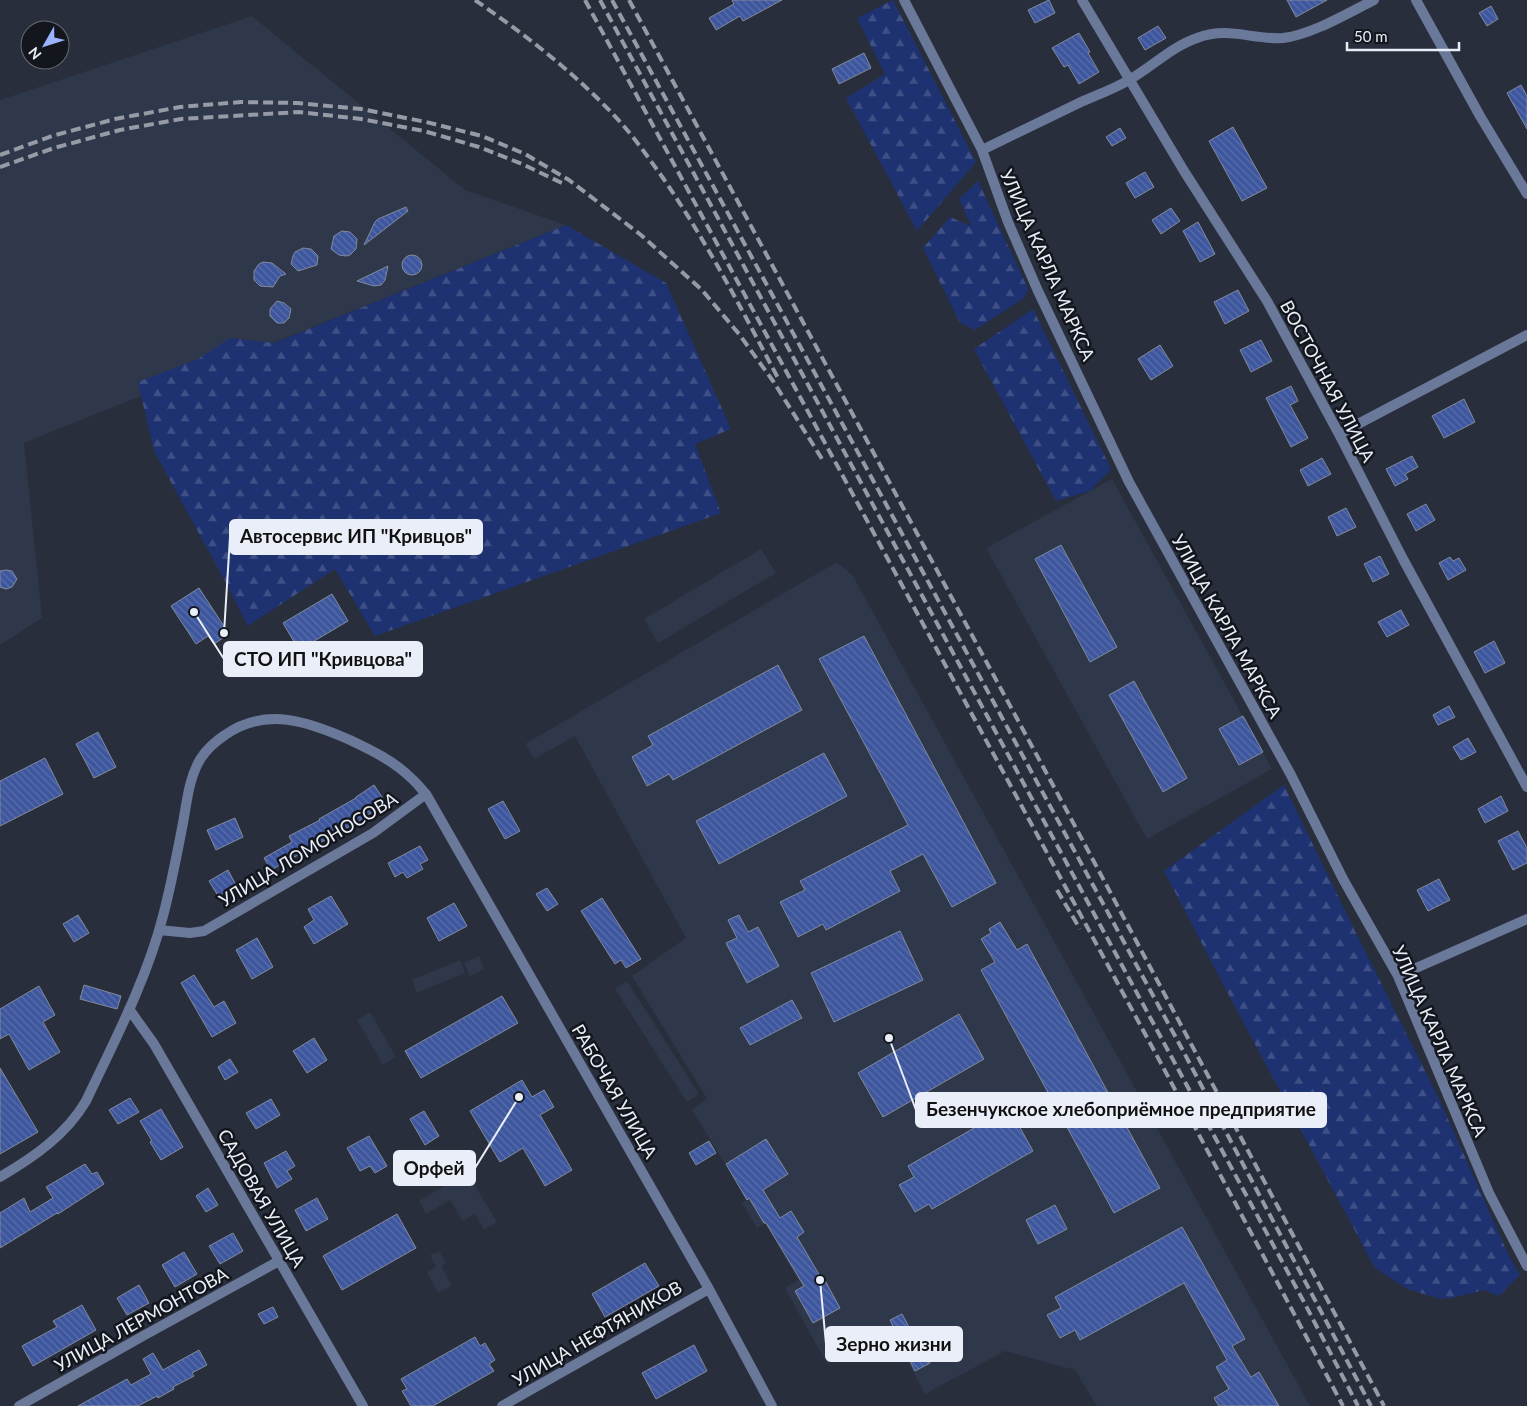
<svg xmlns="http://www.w3.org/2000/svg" width="1527" height="1406" font-family="Lato,sans-serif">
<style>
.built{fill:#2f374a}
.forest{fill:url(#forest-firs)}
.building{fill:url(#building-back-hatch);stroke:#838a9b}
.lines{fill:none;stroke-linecap:round;stroke-linejoin:round}
.minor{stroke:#6a7899;stroke-width:10}
.rail{stroke:#969ba6;stroke-width:4;stroke-dasharray:10 5;stroke-linecap:butt}
.labels{text-anchor:middle;dominant-baseline:central;stroke-width:5;stroke-linejoin:round;paint-order:stroke}
.street-label{font-size:18px;fill:#eaeef8;stroke:#13161c}
.leader{fill:none;stroke:#eaeef8;stroke-width:2}
.callout-dot{fill:#eaeef8;stroke:#13161c;stroke-width:2}
.callout{fill:#eaeef8;stroke:#eaeef8;stroke-width:2}
.callout-label{font-size:19px;text-anchor:middle;font-weight:bold;fill:#111}
</style>
<defs>
<pattern id="forest-firs" width="22" height="20" patternUnits="userSpaceOnUse" patternTransform="scale(1.25)"><rect width="22" height="20" fill="#1e3271"/><path d="M5 1l3.5 6h-7zM16 11l3.5 6h-7z" fill="#3f5086"/></pattern>
<pattern id="building-back-hatch" width="6" height="6" patternUnits="userSpaceOnUse" patternTransform="scale(1.25)"><rect width="6" height="6" fill="#3d569d"/><path d="M-1 5l2 2M0 0l6 6M5-1l2 2" fill="none" stroke="#596fab"/></pattern>
</defs>
<rect width="100%" height="100%" fill="#282e3b"/>
<path class="built" d="M252,16l213,174 101,35 -542,218 18,175 -42,27v-545z
M1112,479l160,290 -125,70 -161,-291z
M761,549l15,24 -118,70 -14,-24z
M837,562l16,14 457,830h-213l-22,-36 -70,-19 -80,43 -35,-65 -63,35 -42,-76 13,-8 -33,-57 -8,5 -15,-25 5,-3 -55,-90 15,-11 -75,-123 54,-38 -111,-202 -41,23 -9,-15z
M479,956l5,13 -14,7 -6,-13z
M460,960l5,13 -48,20 -5,-13z
M627,981l72,113 -12,8 -72,-113z
M370,1012l26,45 -13,8 -26,-45z
M467,1172l30,50 -13,8 -9,-16 -12,7 -13,-21 -24,14 -7,-13z
M439,1251l7,12 -5,3 11,20 -14,7 -11,-21 9,-5 -6,-12z"/>
<path class="forest" d="M893,0l83,162 -59,69 -71,-133 39,-24 -28,-56z
M978,181l50,108 -4,9 -49,32 -15,-7 -37,-75 27,-31 21,9 -12,-27z
M566,225l100,58 65,146 -36,15 26,69 -346,123 -40,-67 -87,57 -22,-43 -72,-132 -16,-69 60,-23 32,-21 44,5z
M1033,309l78,160 -21,22 -34,10 -82,-152z
M1284,785l67,138 89,178 68,153 12,21 -21,21 -15,-6 -32,8 -11,1 -34,-10 -32,-21 -141,-263 -70,-134z"/>
<path class="building" d="M732,0h50l-39,21 -3,-5 -24,14 -7,-12 25,-14z
M1049,0l6,13 -20,10 -7,-13z
M1287,0h40l-31,17z
M1491,6l7,13 -11,7 -8,-13z
M1158,26l8,12 -21,12 -7,-12z
M1079,33l11,19 -2,1 11,19 -20,12 -11,-19 -4,2 -12,-19z
M864,53l7,15 -32,16 -7,-15z
M1521,85l6,11v33l-20,-36z
M1233,127l34,61 -25,13 -33,-60z
M1120,128l6,10 -14,8 -6,-9z
M1145,172l9,15 -19,11 -9,-15z
M406,207l2,4 -44,34 11,-23 3,-3z
M1171,208l9,13 -19,13 -9,-14z
M1198,222l17,32 -15,8 -17,-31z
M342,231l8,1 7,7 -1,10 -6,6 -4,1 -7,-1 -8,-6 3,-13z
M303,248l8,1 7,7 -1,9 -19,6 -7,-7 2,-8 2,-4z
M402 265a10 10 0 1 1 20 0a10 10 0 1 1-20 0Z
M263,262l9,1 14,11 -6,2 -7,11 -13,-1 -6,-6v-9l5,-7z
M388,266l-3,14 -4,5 -7,1 -17,-5z
M1238,290l11,21 -24,13 -11,-22z
M277,301l7,2 7,6 -2,9 -5,5h-7l-7,-7v-7z
M1261,340l11,21 -21,11 -11,-22z
M1160,345l13,21 -22,14 -13,-21z
M1291,386l7,15 -8,4 18,33 -17,9 -25,-49z
M1464,399l11,23 -31,16 -12,-22z
M1412,456l6,11 -13,7 3,5 -13,7 -9,-17z
M1322,458l9,16 -23,12 -8,-16z
M1426,504l9,16 -19,11 -9,-17z
M1346,508l10,19 -19,9 -9,-19z
M1061,545l56,102 -27,15 -55,-103z
M1380,556l9,18 -16,8 -9,-18z
M1450,557l3,4 6,-3 7,12 -18,10 -9,-17z
M6,570l6,1 5,8 -5,8 -6,2 -6,-2v-16z
M199,588l30,46 -15,10 -6,-8 -12,8 -25,-38z
M332,594l16,27 -49,29 -16,-27z
M1401,610l8,15 -22,12 -9,-15z
M864,636l132,247 -44,24 -29,-53 -33,17 10,20 -74,39 -3,-6 -25,13 -18,-35 25,-12 -5,-9 108,-56 -89,-166z
M1494,641l11,22 -20,10 -11,-21z
M778,665l24,45 -129,70 -4,-6 -22,12 -15,-29 21,-12 -5,-9z
M1134,681l53,97 -24,14 -54,-97z
M1449,706l6,11 -17,8 -5,-10z
M1243,716l20,36 -24,13 -20,-36z
M98,732l18,35 -22,11 -18,-34z
M1468,738l8,14 -15,8 -8,-13z
M824,753l23,43 -128,68 -23,-43z
M45,758l18,36 -63,32v-45z
M374,785l12,18 -30,20 -42,23 1,2 -16,8 -1,-1 -27,15 -7,-12 28,-16 -3,-6 31,-16 -1,-1 37,-21v-1z
M1501,796l7,15 -23,12 -7,-14z
M503,801l17,30 -15,8 -17,-30z
M235,818l8,19 -27,13 -9,-20z
M1518,831l9,17v15l-14,7 -15,-29z
M420,846l8,14 -8,4 3,5 -16,9 -4,-6 -8,5 -7,-14z
M228,870l10,19 -18,10 -11,-18z
M1439,879l11,21 -22,11 -11,-21z
M547,888l11,16 -11,7 -11,-17z
M331,896l17,28 -34,20 -10,-17 10,-7 -6,-11z
M602,898l39,61 -15,9 -5,-8 -6,4 -34,-53z
M454,903l13,23 -28,15 -12,-23z
M78,915l11,18 -15,9 -11,-18z
M739,915l9,17 10,-5 21,39 -32,17 -21,-40 11,-5 -9,-18z
M1000,922l17,28 10,-6 133,244 -46,25 -133,-243 14,-8 -14,-23 10,-6 -2,-4z
M900,931l23,49 -89,42 -23,-49z
M257,938l16,29 -21,12 -16,-29z
M194,975l20,32 10,-6 12,22 -24,14 -31,-54z
M84,985l37,11 -4,13 -37,-10z
M39,986l16,29 -12,7 17,30 -31,18 -20,-36 -9,5v-30z
M502,996l16,27 -97,55 -16,-27z
M792,1000l10,18 -52,27 -10,-17z
M959,1014l25,45 -101,58 -25,-44z
M314,1038l13,22 -20,13 -14,-22z
M230,1059l8,13 -13,8 -7,-13z
M0,1068l38,64 -38,22z
M522,1080l10,17 12,-7 10,17 -14,8 32,55 -27,16 -22,-38 -23,14 -30,-51z
M130,1098l9,14 -21,12 -9,-14z
M271,1099l9,16 -24,14 -10,-16z
M1009,1108l24,43 -101,58 -3,-5 -14,8 -16,-27 15,-8 -6,-11z
M161,1109l22,38 -22,13 -11,-18 2,-1 -12,-20z
M424,1111l15,25 -14,9 -15,-26z
M369,1136l18,30 -12,7 -5,-7 -10,5 -13,-23z
M766,1139l22,35 -25,16 17,28 11,-7 13,21 -7,5 23,39 2,-1 18,33 -27,15 -18,-32 9,-5 -38,-63h-2l-15,-25 -2,2 -21,-36z
M709,1141l7,12 -20,12 -7,-12z
M286,1151l9,15 -8,5 5,8 -15,9 -13,-25z
M85,1164l7,10 5,-2 7,12 -46,30 -1,-1 -57,35v-35l24,-15 6,14 23,-14 -7,-11z
M208,1188l10,17 -12,7 -10,-16z
M317,1198l11,21 -22,12 -11,-21z
M1055,1205l12,24 -29,15 -12,-24z
M397,1214l19,34 -74,42 -19,-34z
M1182,1227l63,112 -13,7 19,31 8,-5 20,34h-60l-5,-8 15,-9 -13,-22 11,-7 -43,-77 -104,57 -5,-10 -15,8 -13,-23 14,-7 -6,-11z
M233,1233l10,18 -23,13 -11,-18z
M184,1252l13,22 -22,13 -13,-22z
M645,1263l14,23 -54,31 -13,-23z
M139,1285l10,18 -22,12 -10,-17z
M82,1305l14,25 -63,36 -11,-20 35,-19 -4,-6z
M273,1307l5,10 -14,7 -6,-10z
M902,1314l14,26 2,-1 12,24 -15,8 -25,-51z
M475,1337l5,9 5,-3 10,17 -6,4 5,7 -61,35h-22l-9,-15 5,-2 -6,-10z
M694,1345l13,26 -51,28 -14,-26z
M199,1350l8,15 -15,8 2,3 -21,11 1,2 -16,9 -1,-2 -19,10h-60l49,-27 4,6 20,-11 -8,-15 10,-6 10,17z"/>
<g class="lines">
<path class="minor" d="M904,0l78,150 26,72 30,69 91,191 162,293 52,104 55,97 91,217 38,73
M1082,0l102,171 83,130 72,133 64,125 124,228
M1416,0l64,116 47,78
M982,150c33,-16 66,-32 99,-48 16,-7 33,-13 48,-22 23,-13 42,-33 68,-42 32,-12 55,2 86,0 28,-3 65,-25 91,-38
M1339,434l188,-99
M159,930l31,3 14,-2 169,-98 53,-39
M1398,976l129,-57
M129,1009l25,35 209,362
M0,1177c34,-20 66,-42 86,-76 28,-59 61,-122 77,-185 8,-30 14,-62 20,-93 4,-22 6,-46 18,-65 6,-9 15,-17 24,-23 41,-29 84,-13 125,5 21,10 44,21 61,38 6,5 10,11 15,16l283,495 63,117
M19,1406l124,-70 136,-75
M502,1406l207,-117"/>
<path class="rail" d="M475,0c52,36 104,76 147,124 15,17 28,36 41,54 44,64 79,132 115,200
M585,0l578,1067 180,339
M600,0l704,1302 54,104
M612,0l569,1047 190,359
M629,0l439,813 316,593
M0,155l52,-19 63,-17 65,-12 61,-5 56,1 64,6 65,13 56,14 43,18 44,26 72,55 61,55 37,44 34,47 51,81
M0,167l54,-19 66,-18 61,-11 118,-7 62,7 63,12 55,16 43,17 42,20
M1057,890l23,39"/>
</g>
<g class="labels">
<g class="street-label">
<text transform="translate(1048 265) rotate(66)">УЛИЦА КАРЛА МАРКСА</text>
<text transform="translate(1328 381) rotate(62)">ВОСТОЧНАЯ УЛИЦА</text>
<text transform="translate(1227 626) rotate(61)">УЛИЦА КАРЛА МАРКСА</text>
<text transform="translate(308 849) rotate(-31)">УЛИЦА ЛОМОНОСОВА</text>
<text transform="translate(1440 1041) rotate(66)">УЛИЦА КАРЛА МАРКСА</text>
<text transform="translate(615 1091) rotate(60)">РАБОЧАЯ УЛИЦА</text>
<text transform="translate(262 1198) rotate(60)">САДОВАЯ УЛИЦА</text>
<text transform="translate(141 1319) rotate(-29)">УЛИЦА ЛЕРМОНТОВА</text>
<text transform="translate(597 1333) rotate(-30)">УЛИЦА НЕФТЯНИКОВ</text>
</g>
</g>
<path class="leader" d="M224 633L230 537M194 612L224 659M889 1038L916 1110M519 1097L475 1168M820 1280L826 1344"/>
<g class="callout-dot">
<circle cx="224" cy="633" r="5"/>
<circle cx="194" cy="612" r="5"/>
<circle cx="889" cy="1038" r="5"/>
<circle cx="519" cy="1097" r="5"/>
<circle cx="820" cy="1280" r="5"/>
</g>
<g class="callout">
<rect x="230" y="520" width="252" height="34" rx="5"/>
<rect x="224" y="642" width="198" height="34" rx="5"/>
<rect x="916" y="1093" width="410" height="34" rx="5"/>
<rect x="394" y="1151" width="81" height="34" rx="5"/>
<rect x="826" y="1327" width="136" height="34" rx="5"/>
</g>
<g class="callout-label">
<text x="356" y="543">Автосервис ИП "Кривцов"</text>
<text x="323" y="666">СТО ИП "Кривцова"</text>
<text x="1121" y="1116">Безенчукское хлебоприёмное предприятие</text>
<text x="434" y="1175">Орфей</text>
<text x="894" y="1351">Зерно жизни</text>
</g>
<g transform="translate(45 45) rotate(231)"><circle r="24" fill="#13161c" stroke="#696c74"/>
<path d="M0-4L9 19L0 12L-9 19Z" fill="#99b5fd"/>
<text y="-8" font-size="14" font-weight="bold" text-anchor="middle" fill="#eaeef8">N</text>
</g>
<path d="M1347 42v8h112v-8" fill="none" stroke="#eaeef8" stroke-width="2.5"/>
<text x="1354" y="42" font-size="15" fill="#eaeef8" stroke="#13161c" stroke-width="4" paint-order="stroke">50 m</text>
</svg>
